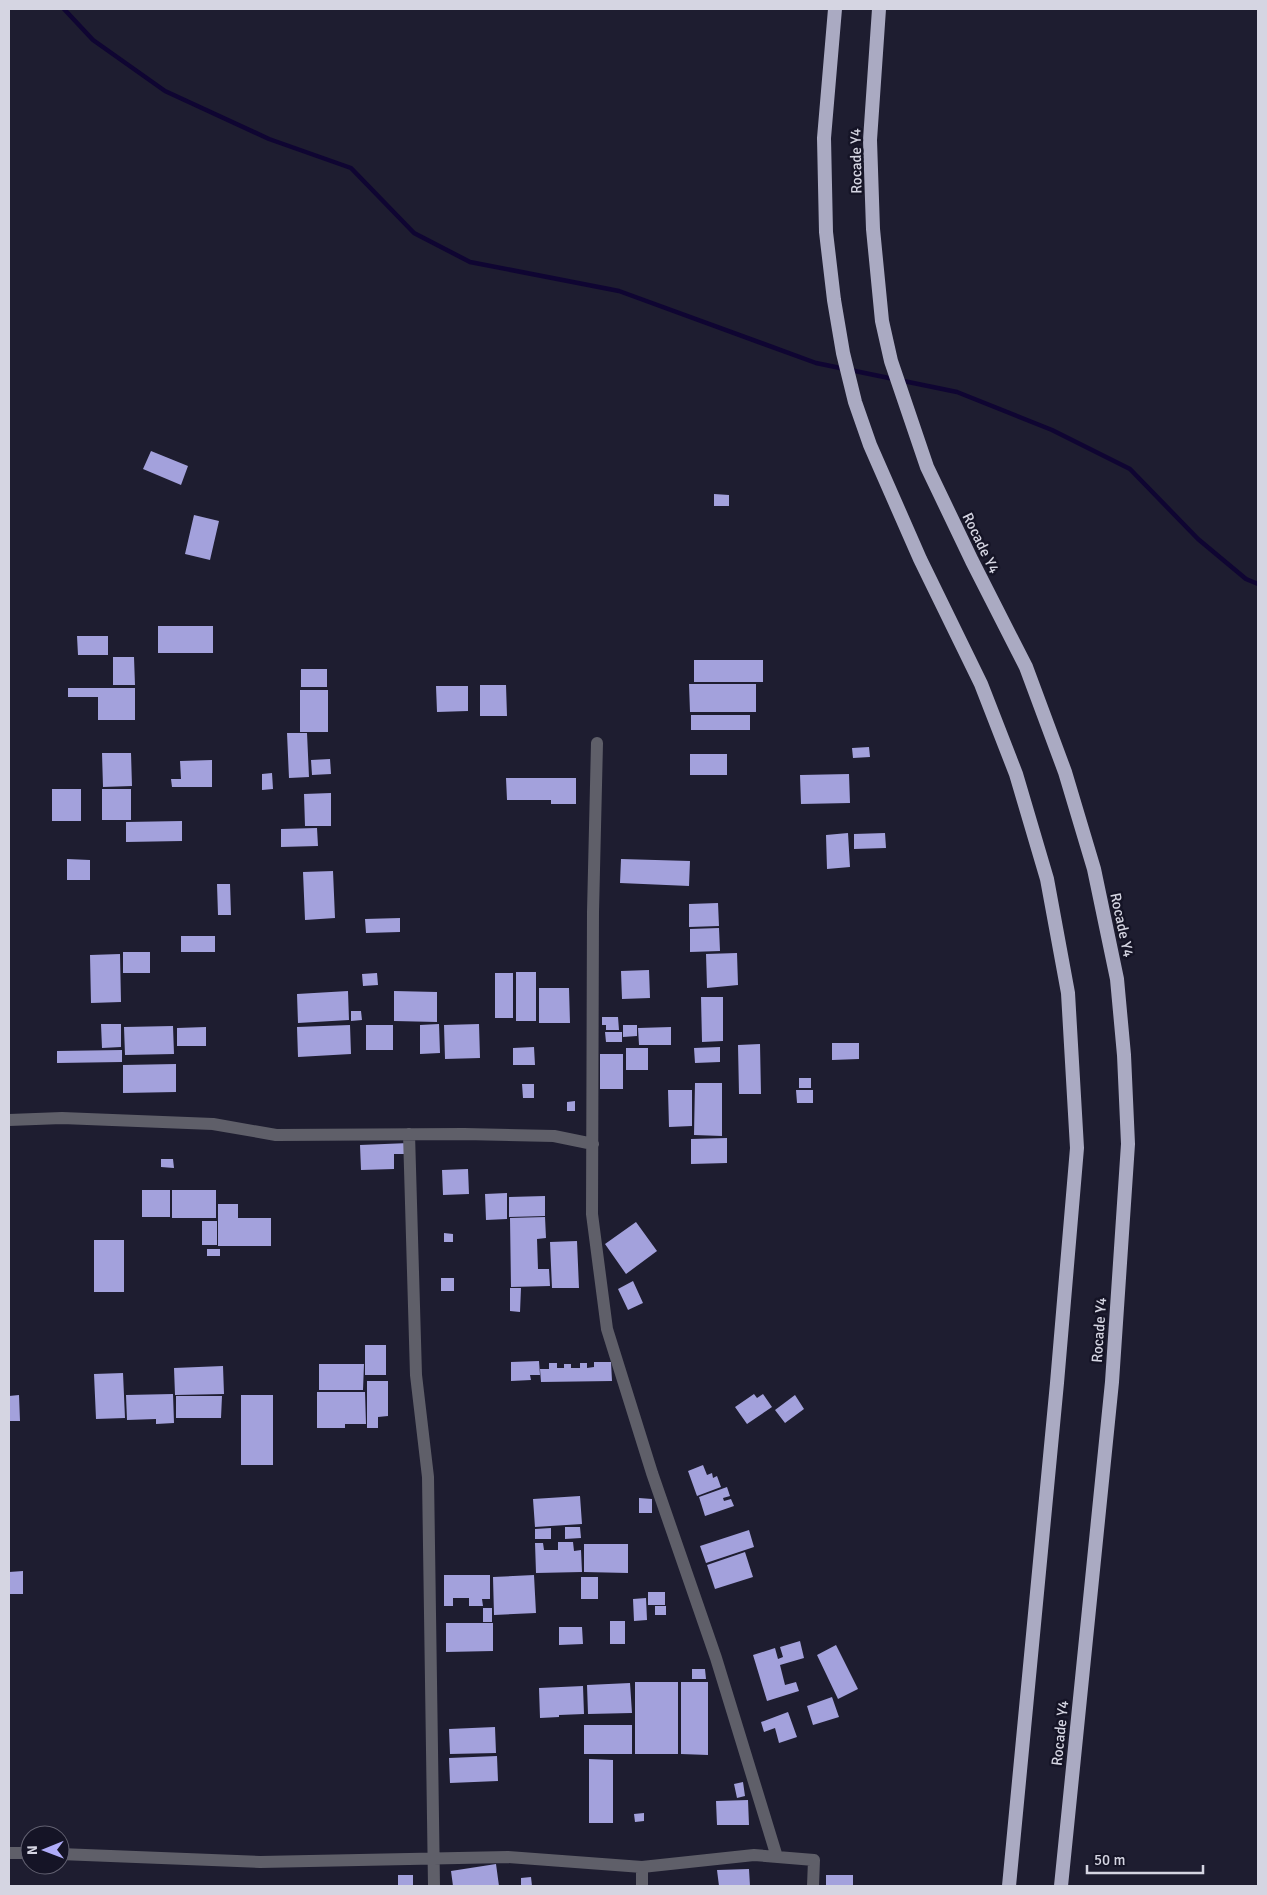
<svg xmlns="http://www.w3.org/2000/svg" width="1267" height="1895" font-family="Signika,sans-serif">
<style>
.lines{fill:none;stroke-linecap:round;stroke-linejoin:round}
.stream{stroke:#0f0532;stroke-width:4.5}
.building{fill:#a3a1dc}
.minor{stroke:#5f5f69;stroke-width:12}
.trunk{stroke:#aaaac2;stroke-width:14}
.labels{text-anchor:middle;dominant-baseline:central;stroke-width:5;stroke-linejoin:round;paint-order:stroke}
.street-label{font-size:15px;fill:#d5d5e2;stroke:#151426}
</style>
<rect width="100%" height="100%" fill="#1e1d30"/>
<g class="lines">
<path class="stream" d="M64,9l29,31 72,51 104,48 82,29 63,65 56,29 149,29 197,72 141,29 95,38 78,39 68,70 48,40 12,5"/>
</g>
<path class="building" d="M151,451l37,15 -7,19 -38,-16z
M714,494l15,1v11h-15z
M194,515l25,6 -9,39 -25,-6z
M158,626h55v27h-55z
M77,636h31v19h-30z
M113,657h21l1,28h-22z
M694,660h69v22h-69z
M301,669h26v18h-26z
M689,684h67v28h-66z
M480,685h26l1,31h-27z
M436,686h32v25l-31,1z
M68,688h67v32h-37v-23h-30z
M300,690h28v42h-28z
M691,715h59v15h-59z
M287,733h20l2,44 -20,1z
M869,747l1,10 -17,1 -1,-10z
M102,753h29l1,33 -29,1z
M690,754h37v21h-37z
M330,759l1,15 -19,1 -1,-15z
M212,760v27h-40l-1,-8h10l-1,-18z
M272,773l1,16 -11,1v-16z
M849,774l1,29 -49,1 -1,-29z
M506,778h70v26h-25v-4h-44z
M52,789h29v32h-29z
M102,789h29v31h-29z
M331,793v33h-26l-1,-32z
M182,821v20l-56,1v-20z
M317,828l1,18 -37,1v-18z
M848,833l2,34 -23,2 -1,-34z
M885,833l1,15 -32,1v-15z
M67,859l23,1v20h-23z
M621,859l69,2 -1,25 -69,-3z
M333,871l2,47 -30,2 -2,-48z
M217,884h13l1,31h-13z
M718,903l1,23 -30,1v-23z
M400,918v14l-34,1 -1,-14z
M719,928l1,23 -30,1v-23z
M181,936h34v16h-34z
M123,952h27v21h-27z
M737,953l1,32 -31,3 -1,-34z
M120,954l1,48 -30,1 -1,-48z
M649,970l1,28 -28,1 -1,-28z
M516,972h20v49h-20z
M377,973l1,12 -15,1 -1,-12z
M495,973h18v45h-18z
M539,988h30l1,35h-31z
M348,991l1,29 -51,3 -1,-29z
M394,991l43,1v30l-43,-1z
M701,997h22v44l-21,1z
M351,1011h10l1,9 -11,1z
M602,1017h16l1,13h-13v-5h-4z
M101,1024h20v23l-19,1z
M439,1024l1,29 -20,1v-29z
M479,1024l1,34 -35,1 -1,-34z
M350,1025l1,29 -53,3 -1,-30z
M366,1025h27v25h-27z
M623,1025h14v11l-14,1z
M173,1026l1,28 -49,1 -1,-28z
M206,1027v19h-29v-18z
M671,1027v18h-32l-1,-17z
M605,1032h17v10h-16z
M832,1043h27v16l-27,1z
M760,1044l1,50h-22l-1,-49z
M534,1047l1,18h-22v-17z
M720,1047v15l-25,1 -1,-15z
M626,1048h22v22h-22z
M122,1050v12l-65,1v-12z
M600,1054h23v35h-23z
M176,1064v28l-53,1v-28z
M799,1078h12v10h-12z
M695,1083h27v53l-28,-1z
M522,1084h12v14h-11z
M668,1090h24v36l-23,1z
M796,1090h17v13h-16z
M575,1101v10h-8v-9z
M727,1138v25l-36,1v-25z
M409,1143v11h-15v15l-33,1 -1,-25z
M161,1159h12l1,9 -13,-1z
M468,1169l1,25 -26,1 -1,-25z
M142,1190h28v27h-28z
M172,1190h44v28h-44z
M507,1193v26l-21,1 -1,-26z
M545,1196v20l-36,1v-20z
M218,1204h20v14h33v28h-53z
M545,1217l1,21 -9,1 1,30h11l1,17 -39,1 -1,-69z
M202,1221h15v24h-15z
M636,1222l21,29 -31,23 -21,-30z
M444,1233l9,1v8h-9z
M94,1240h30v52h-30z
M577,1241l2,47h-27l-2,-46z
M207,1249h13v7h-13z
M441,1278h13v13h-13z
M633,1281l10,22 -15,7 -10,-21z
M510,1288h11l-1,24 -10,-1z
M365,1345h21v30h-21z
M539,1361l1,14h-10l1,5 -20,1v-19z
M594,1362h17l1,19 -71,1 -1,-13h9v-6h8v5h7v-4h7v4h9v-5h7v5l7,-1z
M319,1364h45l-1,26h-44z
M223,1366l1,28 -49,1 -1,-27z
M123,1373l2,45 -29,1 -2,-45z
M367,1381h21v35l-10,1v11h-11z
M317,1392h48l1,32h-21v4h-28z
M173,1394l1,29 -18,1v-5l-29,1 -1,-25z
M754,1394l3,4 6,-4 9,13 -25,17 -12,-17z
M19,1395l1,26h-11v-25z
M241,1395h32v70h-32z
M795,1395l9,14 -19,14 -10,-13z
M176,1396h46l-1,22h-45z
M703,1465l4,10 5,-2 1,5 4,-2 4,11 -24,9 -9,-25z
M727,1487l3,9 -7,2 1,3 7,-2 3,7 -29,10 -6,-19z
M580,1496l2,28 -47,3 -2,-28z
M639,1498l13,1v14h-13z
M565,1527h15l1,11 -16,1z
M551,1528v11h-16v-10z
M749,1530l5,17 -48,16 -6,-17z
M558,1542h15l1,9 7,-1 1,22 -46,1 -1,-30h8l1,7h14z
M584,1544h44v29l-44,-1z
M745,1552l8,25 -38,12 -8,-24z
M23,1571v23h-14v-22z
M444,1575h46v24h-8l1,7h-14v-8h-16v8h-9z
M534,1575l2,38 -42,2 -1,-38z
M581,1577h17v22h-17z
M648,1592h17v13h-17z
M646,1598l1,22 -13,1 -1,-22z
M655,1606h11v9h-11z
M483,1608h9v14h-9z
M610,1621h15v23h-15z
M446,1623h47v28l-47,1z
M559,1627h23l1,17 -24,1z
M800,1641l4,17 -24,7 5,20 11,-3 3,9 -32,10 -14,-46 22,-7 3,11 5,-2 -3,-10z
M836,1645l22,44 -20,10 -21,-44z
M692,1669h13l1,10h-14z
M635,1682h43v72h-43z
M681,1682h27v73l-27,-1z
M630,1683l2,30 -44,1 -1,-29z
M583,1686l1,28 -25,1v2l-19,1 -1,-30z
M832,1697l7,20 -26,8 -6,-19z
M788,1712l9,25 -18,6 -4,-15 -11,4 -3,-10z
M584,1725h48v29h-48z
M495,1727l1,26 -46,1 -1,-25z
M497,1756l1,25 -48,2 -1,-25z
M589,1759l24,1v63h-24z
M743,1782l2,14 -8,2 -3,-14z
M748,1800l1,25h-32l-1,-24z
M644,1813v8l-9,1 -1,-8z
M496,1864l3,22h-46l-2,-15z
M749,1869l1,17h-31l-2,-16z
M398,1875h15v11h-15z
M826,1875h27v11h-27z
M531,1877l1,9h-11v-8z"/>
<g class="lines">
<path class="minor" d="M597,743l-4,169 -1,302 15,115 45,144 64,185 61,199
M9,1120l53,-2 151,6 63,11 188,-1 90,2 39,8
M409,1134l7,241 12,102 6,409
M9,1853h21
M60,1854l200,8 248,-5 134,10 112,-12 60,5 -1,26
M642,1867v19"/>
<path class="trunk" d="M835,9l-11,129 2,94 8,68 9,53 12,49 15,43 50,114 61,125 35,90 31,105 21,114 9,155 -20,235 -48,503
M879,9l-9,131 3,89 9,92 9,40 36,106 45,94 54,106 39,105 29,97 23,110 7,76 4,89 -16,238 -51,504"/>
</g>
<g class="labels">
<g class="street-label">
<text transform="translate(856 161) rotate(-91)">Rocade Y4</text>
<text transform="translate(981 543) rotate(64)">Rocade Y4</text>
<text transform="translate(1122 925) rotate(78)">Rocade Y4</text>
<text transform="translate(1099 1330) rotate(-86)">Rocade Y4</text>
<text transform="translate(1060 1733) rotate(-84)">Rocade Y4</text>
</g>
</g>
<rect width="1267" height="1895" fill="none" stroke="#d5d5e2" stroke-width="20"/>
<g transform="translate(45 1850) rotate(269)"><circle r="24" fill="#151426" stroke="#626171"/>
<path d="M0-4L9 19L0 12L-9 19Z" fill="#b0adfa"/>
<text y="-8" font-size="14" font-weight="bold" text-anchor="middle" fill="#d5d5e2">N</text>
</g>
<path d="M1087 1865v8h116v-8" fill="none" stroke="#d5d5e2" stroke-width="2.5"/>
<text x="1094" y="1865" font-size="15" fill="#d5d5e2" stroke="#151426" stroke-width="4" paint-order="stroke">50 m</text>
</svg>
